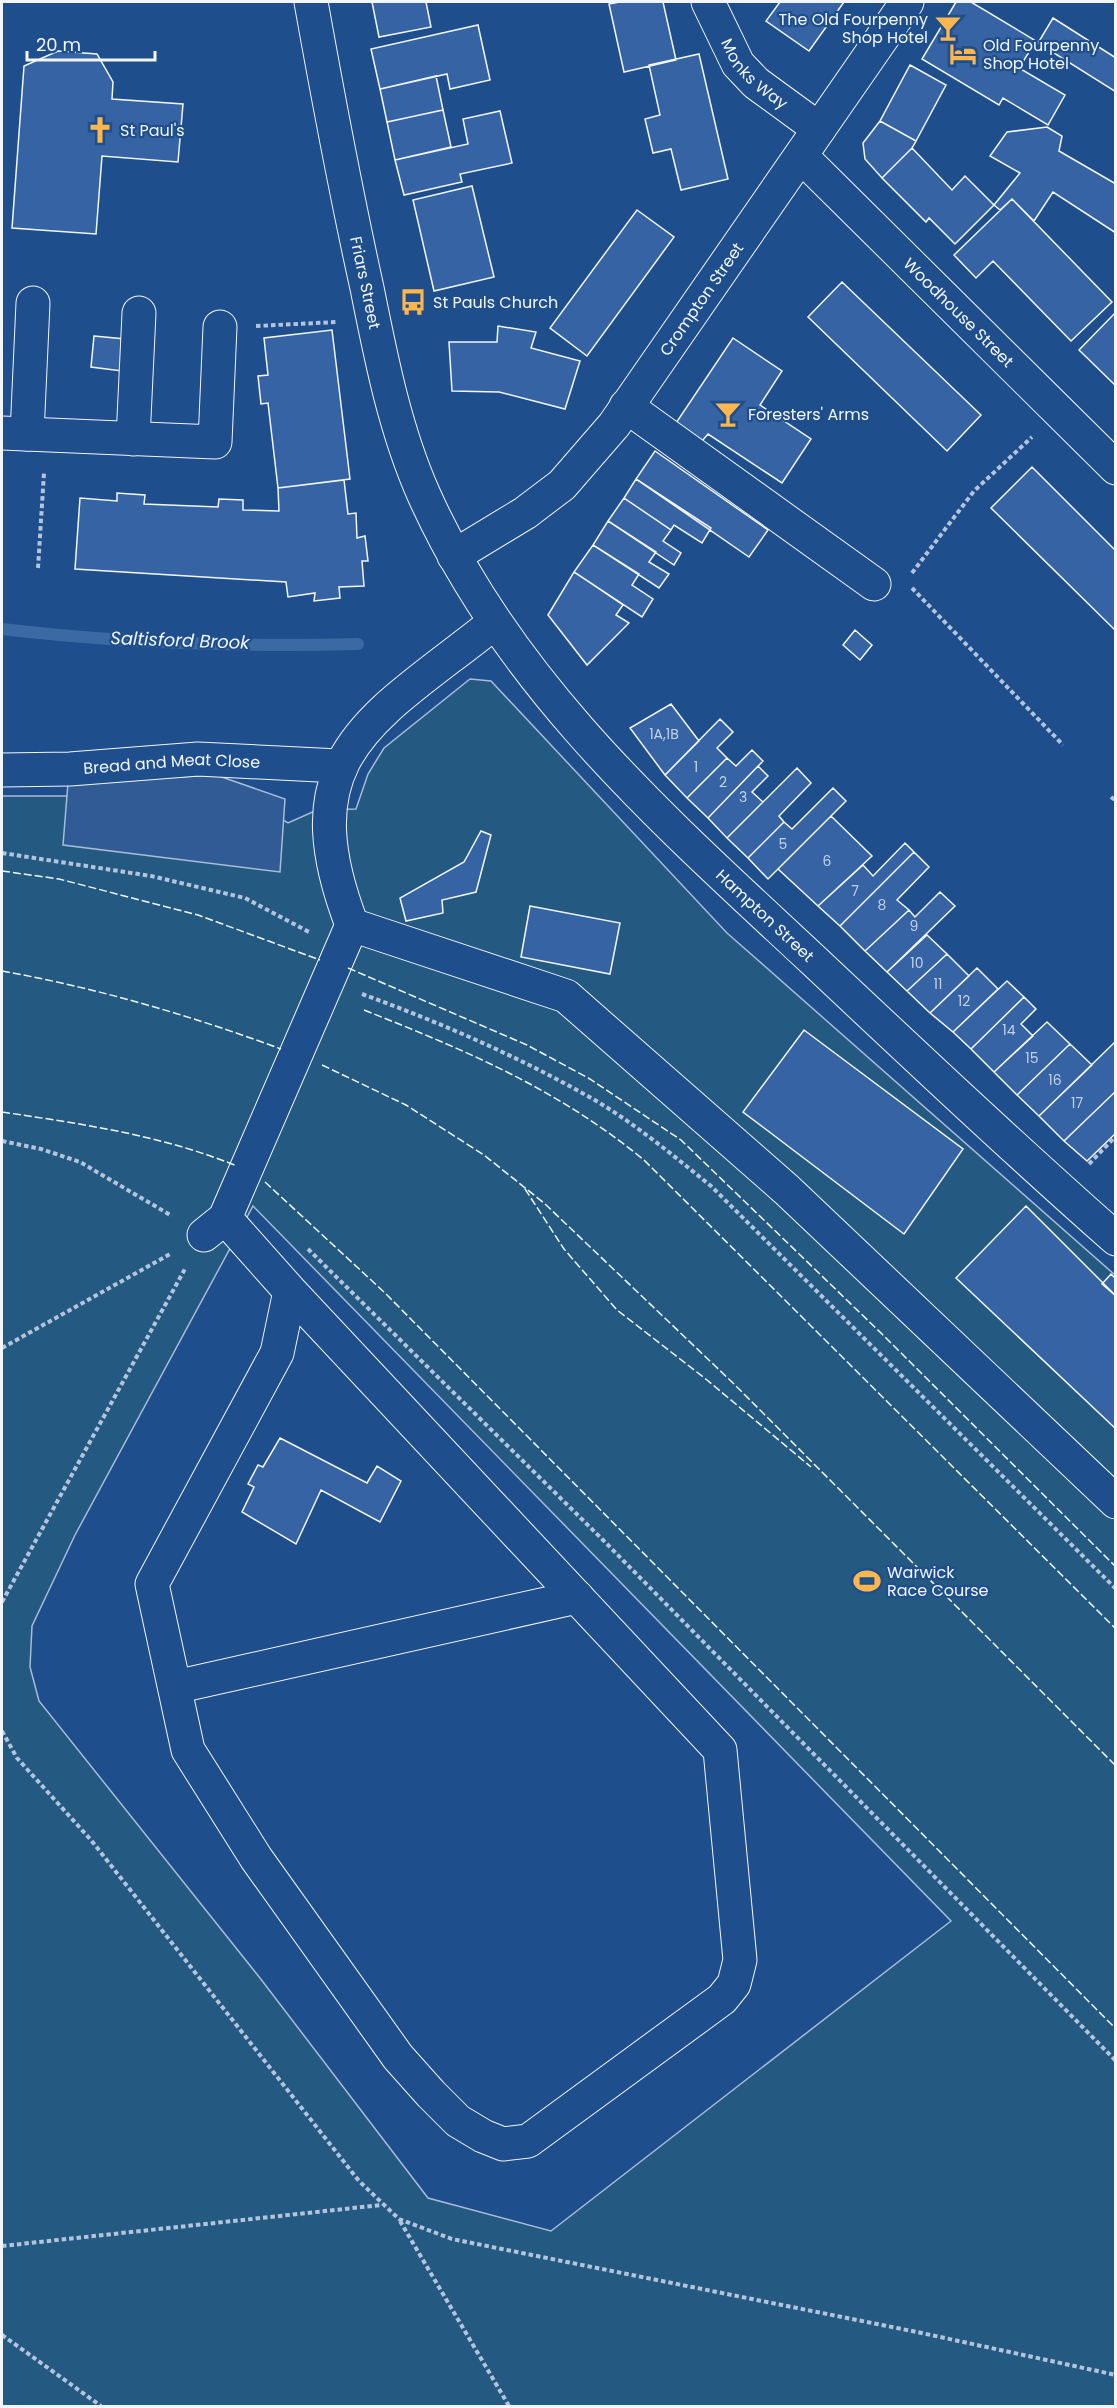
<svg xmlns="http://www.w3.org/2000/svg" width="1117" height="2408" font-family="Poppins,sans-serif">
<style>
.green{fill:#245a82;stroke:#a8bbd7;stroke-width:1.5;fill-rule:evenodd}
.parking{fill:#305b95;stroke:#a8bbd7;stroke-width:1.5}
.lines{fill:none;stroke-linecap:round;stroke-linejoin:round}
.stream{stroke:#3b69a3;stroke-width:12}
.building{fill:#3563a3;stroke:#f2f6ff;stroke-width:1.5}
.minor-casing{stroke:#f2f6ff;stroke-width:35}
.major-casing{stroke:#f2f6ff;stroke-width:35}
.path{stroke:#b3c4dc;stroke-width:4;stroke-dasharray:4.5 3;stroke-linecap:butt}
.minor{stroke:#1f4e8c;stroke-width:33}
.major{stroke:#1f4e8c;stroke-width:33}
.fence{stroke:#f2f6ff;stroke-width:1.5;stroke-dasharray:8 3;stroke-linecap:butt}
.labels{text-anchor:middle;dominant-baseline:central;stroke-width:4.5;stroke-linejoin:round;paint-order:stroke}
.number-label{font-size:14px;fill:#c3d1e8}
.poi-label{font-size:16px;fill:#f2f6ff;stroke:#1f4e8c;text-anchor:start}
.street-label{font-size:16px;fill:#f2f6ff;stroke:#1f4e8c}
.water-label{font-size:18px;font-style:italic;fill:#f2f6ff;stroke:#1f4e8c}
</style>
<rect width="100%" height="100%" fill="#1f4e8c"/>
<path class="green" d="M470,679l21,2 236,252 388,342v1131h-1113v-1610h107l153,11 26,16 29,-13 39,-1 12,-35 16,-26zM253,1206l698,715 -400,310 -123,-33 -168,-220 -221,-277 -9,-34 2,-41 43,-91z"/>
<path class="parking" d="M216,775l69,24 -5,73 -217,-27 5,-62z"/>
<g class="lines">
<path class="stream" d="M2,629c118,14 237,18 356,15"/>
</g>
<path class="building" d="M372,2h54l5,25 -52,10z
M620,2h43l13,58 -52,12 -15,-68z
M780,2h64l-35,49 -43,-30z
M956,2h15l65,39 -17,27 46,27 -17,30 -45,-27 -4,7 -77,-46z
M1053,18l63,40v34l-78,-49z
M478,25l12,55 -40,9 -3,-15 -67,15 -9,-40z
M58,51l39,3 16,28 -1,17 71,5 -5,58 -76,-6 -6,78 -84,-6 12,-162z
M699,54l29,125 -47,11 -10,-41 -18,4 -8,-34 15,-4 -11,-50z
M910,65l36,20 -30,56 -36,-20z
M436,76l7,34 -56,12 -7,-33z
M443,110l8,37 -56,13 -8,-38z
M500,111l12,52 -52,11 2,8 -58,13 -9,-35 73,-16 -5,-25z
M880,121l36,20 -4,7 -30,30 -17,-19 -2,-16z
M1047,127l15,9 -3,15 57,33v49l-63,-41 -19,29 -22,-22 -12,11 -6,-5 26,-32 -30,-17 17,-24z
M912,148l40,42 13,-14 29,29 -39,39 -26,-26 -3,4 -44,-44z
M472,186l22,91 -60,14 -21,-91z
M1012,199l100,103 -41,39 -78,-80 -17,17 -22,-23z
M637,210l37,27 -87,119 -37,-28z
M842,282l139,133 -34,36 -139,-134z
M1116,312v74l-37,-36z
M498,326l38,6 -5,16 49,13 -15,48 -66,-17 -47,-1 -3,-49h48z
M332,330l18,149 -72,9 -10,-85 -7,1 -3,-28 10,-1 -4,-37z
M94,336l31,3 -3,32 -31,-4z
M733,338l49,33 -22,34 51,34 -29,44 -74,-49 -6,7 -26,-18z
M655,451l113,79 -19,27 -113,-78z
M1032,467l84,84v80l-125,-123z
M636,479l75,49 -9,15 -28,-18 -3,5 -47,-32z
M344,480l4,34 8,-1 1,25 8,-2 3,25h-6l2,25 -25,1 1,11 -26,3 1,-8 -27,4 -2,-15 -211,-13 5,-71 37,3v-8l28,2 -1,9 74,3 1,-8 24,1v10l36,1 -1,-23z
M624,498l47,32 -8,11 18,12 -7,12 -66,-44z
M608,521l48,31 -7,10 20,12 -10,14 -66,-43z
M593,545l46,29 -7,11 21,14 -11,18 -68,-45z
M574,572l49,33 -7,10 13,8 -42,42 -39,-50z
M855,630l17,15 -12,15 -17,-15z
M671,704l28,37 -34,34 -35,-47z
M720,719l13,13 -16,16 10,10 -40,40 -22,-23z
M752,750l11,11 -55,57 -21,-20 40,-40 9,8z
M758,766l10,10 -16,16 11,10 -36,36 -19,-20z
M797,768l14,15 -32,33 5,6 -36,36 -21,-20z
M833,788l13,13 -78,78 -20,-21 36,-36 8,7z
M831,816l41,40 -54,50 -40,-37z
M481,831l10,4 -15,57 -34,8 1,13 -37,8 -6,-23 64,-36z
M905,843l9,9 -74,74 -22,-20 45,-41 10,11z
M914,852l15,15 -32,33 12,10 -44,41 -25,-25z
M940,892l15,14 -68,66 -22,-21 44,-41 6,7z
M530,906l90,17 -10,51 -89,-17z
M927,935l20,19 -40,37 -20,-19z
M947,954l22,22 -39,37 -23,-22z
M977,968l21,21 -45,43 -23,-19z
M1007,981l17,16 -53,52 -18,-17z
M1024,997l12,12 -15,15 12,12 -39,36 -23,-23z
M1047,1022l23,22 -53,51 -23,-23z
M804,1030l159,119 -59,85 -161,-122z
M1116,1041v50l-52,50 -25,-25z
M1070,1044l22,21 -53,51 -22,-21z
M1116,1091v42l-29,28 -23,-20z
M1026,1206l90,90v133l-160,-151z
M1111,1274l5,5v17l-14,-12z
M280,1438l87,45 10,-17 24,15 -21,41 -59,-32 -25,54 -54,-32 12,-25 -6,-3 10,-19 5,2z"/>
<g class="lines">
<defs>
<g id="minor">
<path id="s1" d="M708,2l30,62 18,19 63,46"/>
<path id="s2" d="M801,156l315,312"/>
<path d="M626,406l248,178"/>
<path d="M2,433l213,9 5,-115"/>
<path d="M27,434l6,-131"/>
<path d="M133,439l6,-126"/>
<path id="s3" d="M454,556l71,-43 37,-28 52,-60 293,-423"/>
<path d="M494,623c-120,96 -208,130 -142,302l214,71 221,194 329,312"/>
<path id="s4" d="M2,770l68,-1 128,-10 141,7"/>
<path d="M225,1218l65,73 430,459 20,210 -6,24 -12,15 -194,142 -25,3 -20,-8 -25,-15 -27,-27 -33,-37 -142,-199 -68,-108 -36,-166 125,-231 13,-62"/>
<path d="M204,1235l21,-17 127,-293"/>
<path d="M175,1687l402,-90"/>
</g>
<g id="major">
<path id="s5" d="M311,2c17,95 35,191 56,286 14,70 28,142 57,207 85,190 238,324 386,462 101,95 202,190 306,282"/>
</g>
</defs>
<use href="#minor" class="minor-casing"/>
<use href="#major" class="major-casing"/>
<path class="path" d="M256,326l80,-4
M38,568l6,-95
M912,573l62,-82 58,-54
M912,588l151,157
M1111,797l5,4
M2,853l149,23 94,22 64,34
M362,994c82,30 160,64 236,108 40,24 77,55 113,84l405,403
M2,1141l39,8 39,13 92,54
M1089,1164l27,-28
M308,1249l296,292 512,520
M2,1348l170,-95
M2,1602l184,-335
M2,1731l15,27 74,82 268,341 40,38 53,20 465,93 199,43
M400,2221l109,185
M2,2246l379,-41
M2,2335l99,71"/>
<use href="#minor" class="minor"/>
<use href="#major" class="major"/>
<path class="fence" d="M2,871l57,8 139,36 122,45
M348,968l179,77 63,34 91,61 201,194 234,233
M2,971c95,17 187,44 279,78
M364,1010c103,41 192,78 280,150l472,469
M322,1065l84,40 78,50 60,48 189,180 383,383
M2,1112c80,12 159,23 235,54
M265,1182l119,110 732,737
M525,1189l39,60 53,61 90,70 104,87"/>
</g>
<defs>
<symbol id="bar-bare" viewBox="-9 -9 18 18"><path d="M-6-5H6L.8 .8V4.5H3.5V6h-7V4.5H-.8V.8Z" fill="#ffb74d" stroke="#1f4e8c" stroke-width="2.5" paint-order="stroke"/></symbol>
<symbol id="hotel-bare" viewBox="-9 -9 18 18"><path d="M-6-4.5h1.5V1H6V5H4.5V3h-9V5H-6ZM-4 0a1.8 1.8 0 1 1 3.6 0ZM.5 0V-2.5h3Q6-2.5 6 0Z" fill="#ffb74d" stroke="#1f4e8c" stroke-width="2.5" paint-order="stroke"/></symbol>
<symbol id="church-bare" viewBox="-9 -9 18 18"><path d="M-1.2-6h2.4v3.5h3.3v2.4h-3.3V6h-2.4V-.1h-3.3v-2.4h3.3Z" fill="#ffb74d" stroke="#1f4e8c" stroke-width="2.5" paint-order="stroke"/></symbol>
<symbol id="bus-bare" viewBox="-9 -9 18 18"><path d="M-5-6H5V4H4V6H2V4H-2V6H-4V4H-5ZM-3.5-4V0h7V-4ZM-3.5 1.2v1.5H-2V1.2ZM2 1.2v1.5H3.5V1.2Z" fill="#ffb74d" stroke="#1f4e8c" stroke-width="2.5" paint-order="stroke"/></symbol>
<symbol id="stadium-bare" viewBox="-9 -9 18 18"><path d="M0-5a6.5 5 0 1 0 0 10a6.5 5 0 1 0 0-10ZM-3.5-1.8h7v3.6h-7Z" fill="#ffb74d" stroke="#1f4e8c" stroke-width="2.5" paint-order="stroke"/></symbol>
</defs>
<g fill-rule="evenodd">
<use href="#bar-bare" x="929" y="9" width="38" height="38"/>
<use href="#hotel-bare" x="944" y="35" width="38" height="38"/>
<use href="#church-bare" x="81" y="111" width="38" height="38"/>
<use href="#bus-bare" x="394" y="283" width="38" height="38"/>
<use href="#bar-bare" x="709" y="395" width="38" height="38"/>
<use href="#stadium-bare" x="848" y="1562" width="38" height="38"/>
</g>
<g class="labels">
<g class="number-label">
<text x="664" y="734">1A,1B</text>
<text x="696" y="767">1</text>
<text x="723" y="782">2</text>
<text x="743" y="797">3</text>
<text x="783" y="844">5</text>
<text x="827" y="861">6</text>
<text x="855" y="891">7</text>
<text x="882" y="905">8</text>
<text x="914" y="926">9</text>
<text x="917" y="963">10</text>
<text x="938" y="984">11</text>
<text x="964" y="1001">12</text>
<text x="1009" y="1030">14</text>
<text x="1032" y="1058">15</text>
<text x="1055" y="1080">16</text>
<text x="1077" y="1103">17</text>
</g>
<g class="poi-label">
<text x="928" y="19" text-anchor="end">The Old Fourpenny<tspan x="928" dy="18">Shop Hotel</tspan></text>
<text x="983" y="45">Old Fourpenny<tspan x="983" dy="18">Shop Hotel</tspan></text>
<text x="120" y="130">St Paul's</text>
<text x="433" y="302">St Pauls Church</text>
<text x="748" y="414">Foresters' Arms</text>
<text x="887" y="1572">Warwick<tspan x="887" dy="18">Race Course</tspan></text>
</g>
<g class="street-label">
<text stroke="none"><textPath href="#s1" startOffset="87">Monks Way</textPath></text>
<text stroke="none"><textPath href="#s5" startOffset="286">Friars Street</textPath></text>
<text stroke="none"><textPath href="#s3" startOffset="362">Crompton Street</textPath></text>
<text stroke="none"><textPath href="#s2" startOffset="222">Woodhouse Street</textPath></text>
<text stroke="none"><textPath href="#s4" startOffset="170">Bread and Meat Close</textPath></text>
<text stroke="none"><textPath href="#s5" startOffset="1052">Hampton Street</textPath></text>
</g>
<g class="water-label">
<text transform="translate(180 640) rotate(2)">Saltisford Brook</text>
</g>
</g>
<rect width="1117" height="2408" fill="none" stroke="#f2f6ff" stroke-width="6"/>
<path d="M27 51v9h128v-9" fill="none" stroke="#f2f6ff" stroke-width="3"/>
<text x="36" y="51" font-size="18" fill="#f2f6ff" stroke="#1f4e8c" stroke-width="4.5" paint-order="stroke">20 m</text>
</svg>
